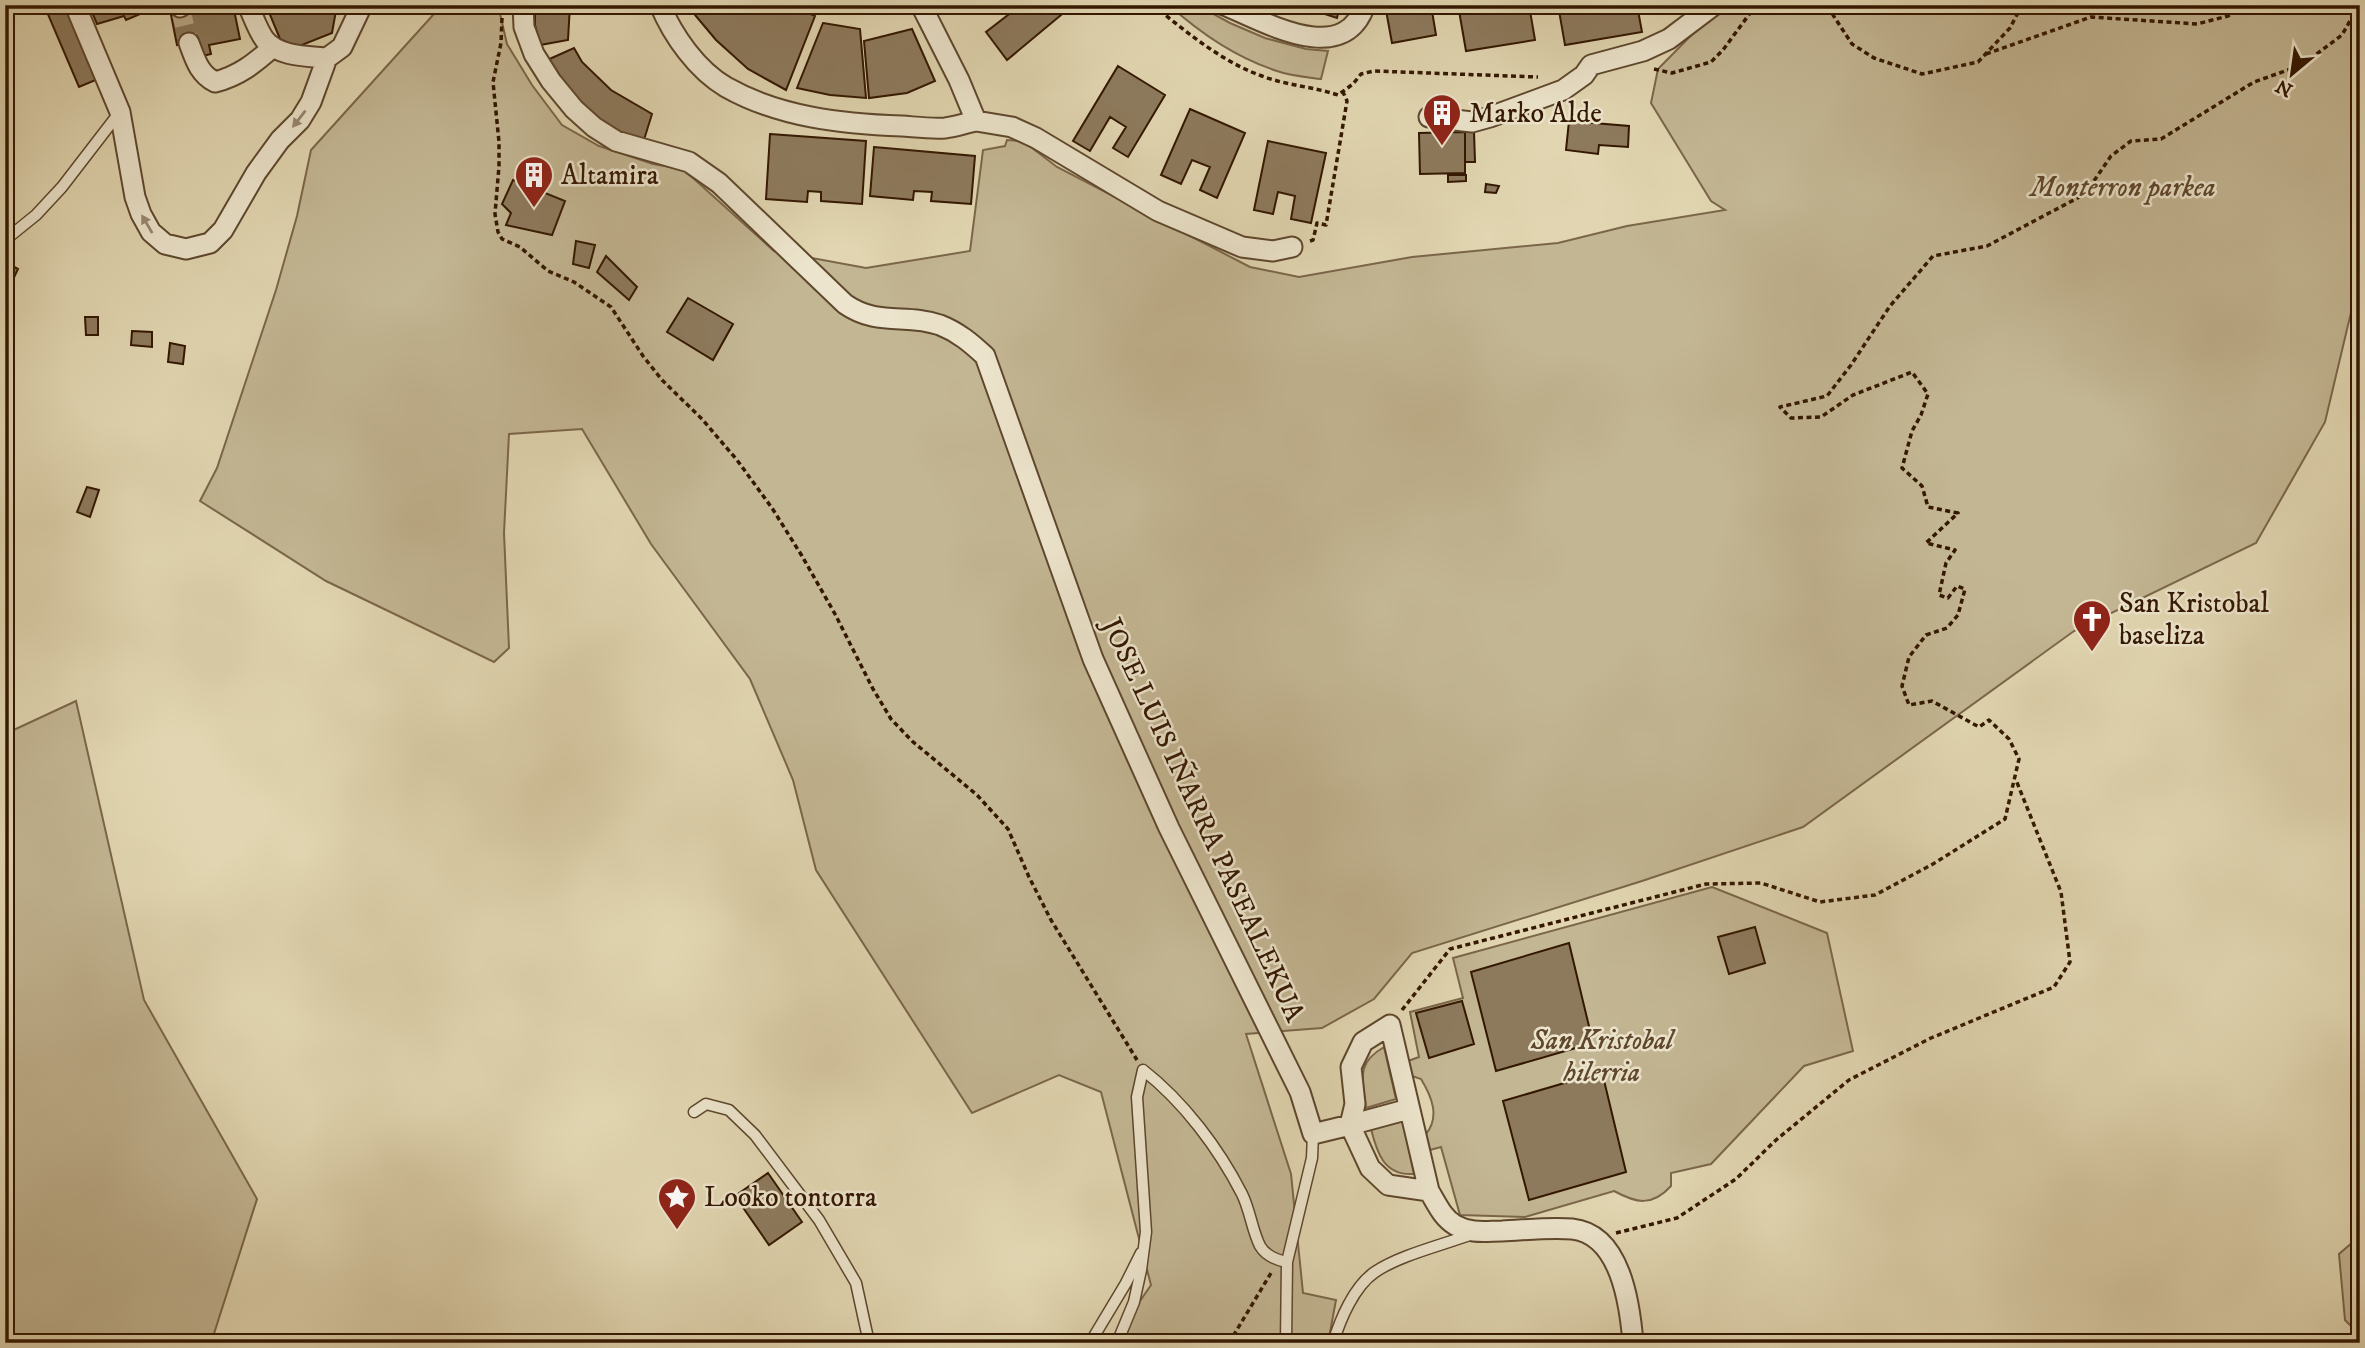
<svg xmlns="http://www.w3.org/2000/svg" width="2365" height="1348" font-family="'IM FELL DW Pica',serif">
<style>
.green{fill:#c3b693;stroke:#7b664a;stroke-width:2}
.building{fill:#8d7a5d;stroke:#331701;stroke-width:2}
.lines{fill:none;stroke-linecap:round;stroke-linejoin:round}
.street-tunnel{stroke:#beb08e;stroke-width:19;stroke-dasharray:19 10;stroke-linecap:butt}
.lane-casing{stroke:#5e472d;stroke-width:13}
.street-casing{stroke:#5e472d;stroke-width:23}
.path{stroke:#331701;stroke-width:3.5;stroke-dasharray:5 3.5;stroke-linecap:butt}
.lane{stroke:#ece4cc;stroke-width:10}
.street{stroke:#ece4cc;stroke-width:19}
.oneway{fill:#998871}
.labels{text-anchor:middle;dominant-baseline:central;stroke-width:5;stroke-linejoin:round;paint-order:stroke}
.poi-label{font-size:28px;fill:#331701;stroke:#ece4cc;text-anchor:start}
.park-label{font-size:28px;font-style:italic;fill:#5e472d;stroke:#ece4cc}
.street-label{font-size:28px;fill:#331701;stroke:#ece4cc}
</style>
<rect width="100%" height="100%" fill="#e1d6b1"/>
<filter id="stains"><feTurbulence type="fractalNoise" baseFrequency=".00286" numOctaves="4"/><feColorMatrix values="0 0 0 0 .2 0 0 0 0 .09 0 0 0 0 .02 0 0 0 .5 -.17"/></filter>
<radialGradient id="worn" r=".72"><stop offset=".6" stop-color="#630" stop-opacity="0"/><stop offset="1" stop-color="#630" stop-opacity=".3"/></radialGradient>
<path class="green" d="M442,5h56l9,39 25,41 30,40 37,21 54,18 30,5 91,82 92,17 104,-17 13,-101 22,-4 2,-6 16,1 34,26 193,100 49,10 113,-20 146,-14 69,-17 98,-16 -14,-9 -60,-98 7,-34 63,-64h639v285l-7,14 -28,118 -69,121 -182,88 -271,196 -161,54 -230,72 -38,46 -52,29 -76,6 45,140 12,119 33,7 -8,43h-217l40,-58 -50,-193 -42,-17 -87,38 -156,-243 -23,-90 -43,-101 -99,-135 -69,-115 -73,5 -5,99 5,115 -15,14 -168,-81 -126,-80 17,-33 59,-178 21,-74 14,-66z
M1169,5h28l33,18 35,15 41,11 22,2 -7,28c-15,-2 -30,-3 -44,-8 -40,-13 -77,-38 -108,-66z
M76,701l68,299 113,199 -46,144h-206v-609z
M1712,887l115,46 26,118 -49,15 -93,98 -40,9v13c-19,21 -35,17 -57,5l-89,26 -65,-2 -19,-68 -11,3 -4,-16c14,-17 6,-37 -5,-55l-9,-3 -4,-15 11,-4 -9,-45 53,-14 -10,-40z
M1384,1047l12,52 -30,9c-3,-29 -11,-44 18,-61z
M1403,1121l11,53c-30,2 -37,-21 -43,-45z
M2360,1236v99l-15,-15 -6,-66z"/>
<path class="building" d="M44,5h23l31,74 -19,8z
M89,5h70v1l-33,14 -2,-4 -27,8z
M190,5h43l7,34 -31,6 2,9 -9,2 -3,-15 -22,4 -7,-35z
M266,5h71l-5,28 -35,14 -17,-8z
M535,5h35l-2,35 -28,5 -5,-20z
M692,5h99l24,11 -29,74 -38,-21 -32,-29 -21,-25z
M1021,5h52l-66,55 -21,-28z
M1297,5h43l-3,13z
M1385,5h46l5,30 -44,8z
M1458,5h71l6,35 -69,11z
M1558,5h79l5,27 -77,13z
M823,23l37,6 6,69 -36,-3 -33,-7z
M912,29l23,52 -28,12 -38,5 -5,-57z
M574,48l8,14 29,28 41,24 -9,29 -26,-10 -42,-30 -30,-42z
M1118,66l47,29 -37,62 -15,-9 13,-21 -16,-10 -20,34 -17,-10z
M1190,109l55,24 -28,65 -17,-8 10,-23 -18,-7 -11,24 -20,-9z
M1569,121l60,5 -1,21 -29,-2 -1,9 -32,-4z
M1474,131l1,31h-10v-30z
M1465,132v41l-45,1 -1,-41z
M770,134l96,7 -4,63 -41,-3v-9l-13,-1 -1,11 -41,-3z
M1268,141l58,12 -15,70 -20,-4 4,-23 -17,-4 -5,22 -19,-4z
M874,147l101,9 -4,48 -40,-3 1,-9 -18,-1 -1,9 -43,-4z
M1448,175h18v6l-18,1z
M513,180l52,21 -13,34 -46,-10 5,-12 -9,-9z
M1486,184l13,2 -3,7 -11,-1z
M576,241l19,4 -6,23 -16,-4z
M606,256l31,31 -8,13 -32,-28z
M5,262l13,7 -7,15 -6,-3z
M688,298l45,26 -20,36 -46,-28z
M85,317h13v18h-12z
M132,331l20,1v15l-21,-2z
M170,343l15,3 -2,18 -15,-2z
M87,487l12,3 -9,27 -13,-5z
M1755,927l10,36 -36,11 -11,-37z
M1569,943l24,100 -97,28 -25,-99z
M1462,1001l12,43 -45,14 -13,-45z
M1602,1072l24,100 -97,28 -26,-99z
M768,1173l34,49 -33,23 -34,-49z"/>
<g class="lines">
<path class="street-tunnel" d="M180,7l9,36"/>
<defs>
<path id="lane" d="M5,240l31,-25 26,-28 57,-74
M694,1112l12,-8 23,6 26,25 64,85 37,63 13,60
M1090,1343l36,-60 15,-30
M1117,1343l17,-41 7,-32 5,-38 -9,-135 6,-27c41,32 76,79 99,124 8,16 10,36 18,52 6,10 16,14 27,16
M1286,1343l1,-81 25,-104 1,-24
M1333,1343c7,-23 21,-57 42,-71 25,-17 68,-27 97,-38"/>
<path id="street" d="M75,5l45,107 15,85 6,17 10,18 14,12 21,5 24,-6 13,-13 33,-57 24,-33 20,-20 11,-18 16,-44 15,-11 20,-42
M179,5l1,2
M248,5c5,11 10,26 17,35 14,17 43,16 62,18
M523,5l1,22 10,27 17,27 23,28 20,18 22,14 73,21 30,21 126,121c33,23 61,9 95,21 18,7 31,18 45,31l108,303 76,169 131,264 13,42 37,-9 20,43 18,17 41,6 -39,-166 -27,17 -12,25 4,37 -5,21 59,-16
M660,5c13,31 37,65 66,82 53,30 116,37 176,39 14,1 29,3 43,2 10,-1 21,-5 31,-7l-17,-41 -38,-75
M1224,5c40,16 119,64 141,0
M189,43c6,16 10,31 26,39 24,-6 40,-19 58,-35
M1429,117l43,5 18,-5 73,-27 21,-15 7,-10 52,-14 26,-12 45,-34
M976,121l36,6 24,11 122,73 84,36 31,4 19,-4
M1429,1191c8,13 13,26 26,34 16,9 31,6 47,6 23,-1 48,-4 70,-2 49,5 58,76 61,114"/>
</defs>
<use href="#lane" class="lane-casing"/>
<use href="#street" class="street-casing"/>
<path class="path" d="M1153,5c37,30 75,62 121,75 21,6 43,8 64,15l15,-11 8,-10 13,-3 164,6
M1285,5l10,4 -2,5
M1832,5l1,10 19,29 22,14 48,16 56,-12 32,-34 12,-23
M502,18l-1,25 -8,39 6,60v24l-4,48 3,18 4,7 18,8 28,24 26,11 37,25 32,49 19,24 40,39 35,41 35,48 30,48 33,58 38,75 18,30 21,22 65,54 31,34 21,48 22,43 86,140
M1986,54l105,-37 106,7 31,-8 19,-11
M1654,69l18,4 39,-11 12,-12 33,-45
M1310,241l3,-1 4,-17 9,2 21,-124 -4,-9
M1402,1010l48,-61 256,-65 55,-1 59,19 55,-7 58,-31 72,-45 14,-60 -10,-20 -20,-19 -10,7 -47,-26 -23,4 -7,-19 7,-29 17,-22 21,-7 11,-13 7,-26 -8,-3 -9,12 -9,-3 7,-32 9,-13 -29,-7 32,-30 -30,-6 -6,-21 -20,-18 10,-37 9,-16 7,-21 -16,-22 -59,23 -32,22 -30,1 -11,-11 47,-11 24,-31 39,-59 43,-50 54,-10 98,-52 26,-38 20,-15 30,-2 93,-57 48,-17 40,-30 17,-30
M1616,1233l61,-15 59,-39 40,-39 73,-60 82,-42 123,-51 16,-25 -9,-70 -45,-112
M1229,1343l42,-70"/>
<use href="#lane" class="lane"/>
<use href="#street" class="street"/>
</g>
<defs><path id="oneway-solid" d="M-6-.8H1V-3.2L6.5 0L1 3.2V.8H-6Z" transform="scale(1.75)"/></defs>
<g class="oneway">
<use href="#oneway-solid" transform="translate(299 119) rotate(128)"/>
<use href="#oneway-solid" transform="translate(147 224) rotate(-120)"/>
</g>
<defs>
<symbol id="building-pin" viewBox="-11 -11 22 30"><path d="M0 17L-7.5 6A9.5 9.5 0 1 1 7.5 6Z" fill="#8f2418" stroke="#ece4cc"/><path d="M-4-6H4V6H1V3H-1V6H-4ZM-2.5-4.3h1.7v1.8h-1.7ZM.8-4.3h1.7v1.8H.8ZM-2.5-1h1.7V.8h-1.7ZM.8-1h1.7V.8H.8Z" fill="#fff"/></symbol>
<symbol id="church-pin" viewBox="-11 -11 22 30"><path d="M0 17L-7.5 6A9.5 9.5 0 1 1 7.5 6Z" fill="#8f2418" stroke="#ece4cc"/><path d="M-1.2-6h2.4v3.5h3.3v2.4h-3.3V6h-2.4V-.1h-3.3v-2.4h3.3Z" fill="#fff"/></symbol>
<symbol id="sight-pin" viewBox="-11 -11 22 30"><path d="M0 17L-7.5 6A9.5 9.5 0 1 1 7.5 6Z" fill="#8f2418" stroke="#ece4cc"/><path d="M0-6L1.8-2.2L6-1.7L2.9 1.2L3.7 5.4L0 3.3L-3.7 5.4L-2.9 1.2L-6-1.7L-1.8-2.2Z" fill="#fff"/></symbol>
</defs>
<g fill-rule="evenodd">
<use href="#building-pin" x="1420" y="91" width="44" height="60"/>
<use href="#building-pin" x="512" y="153" width="44" height="60"/>
<use href="#church-pin" x="2070" y="597" width="44" height="60"/>
<use href="#sight-pin" x="655" y="1175" width="44" height="60"/>
</g>
<g class="labels">
<g class="poi-label">
<text x="1469" y="113">Marko Alde</text>
<text x="561" y="175">Altamira</text>
<text x="2119" y="603">San Kristobal<tspan x="2119" dy="32">baseliza</tspan></text>
<text x="704" y="1197">Looko tontorra</text>
</g>
<g class="park-label">
<text x="2123" y="187">Monterron parkea</text>
<text x="1602" y="1040">San Kristobal<tspan x="1602" dy="32">hilerria</tspan></text>
</g>
<g class="street-label">
<text transform="translate(1203 820) rotate(65)">JOSE LUIS IÑARRA PASEALEKUA</text>
</g>
</g>
<rect width="2365" height="1348" fill="none" stroke="#e1d6b1" stroke-width="28"/>
<rect x="7" y="7" width="2351" height="1334" fill="none" stroke="#331701" stroke-width="3.5"/>
<rect x="14" y="14" width="2337" height="1320" fill="none" stroke="#331701" stroke-width="2"/>
<g transform="translate(2292 74) rotate(209)" stroke="#ece4cc" stroke-width="5" paint-order="stroke">
<path d="M0-5L12 26L0 18L-12 26Z" fill="#331701"/>
<text y="-10" font-size="19" font-weight="bold" text-anchor="middle" fill="#331701">N</text>
</g>
<rect width="100%" height="100%" filter="url(#stains)"/>
<rect width="100%" height="100%" fill="url(#worn)"/>
</svg>
